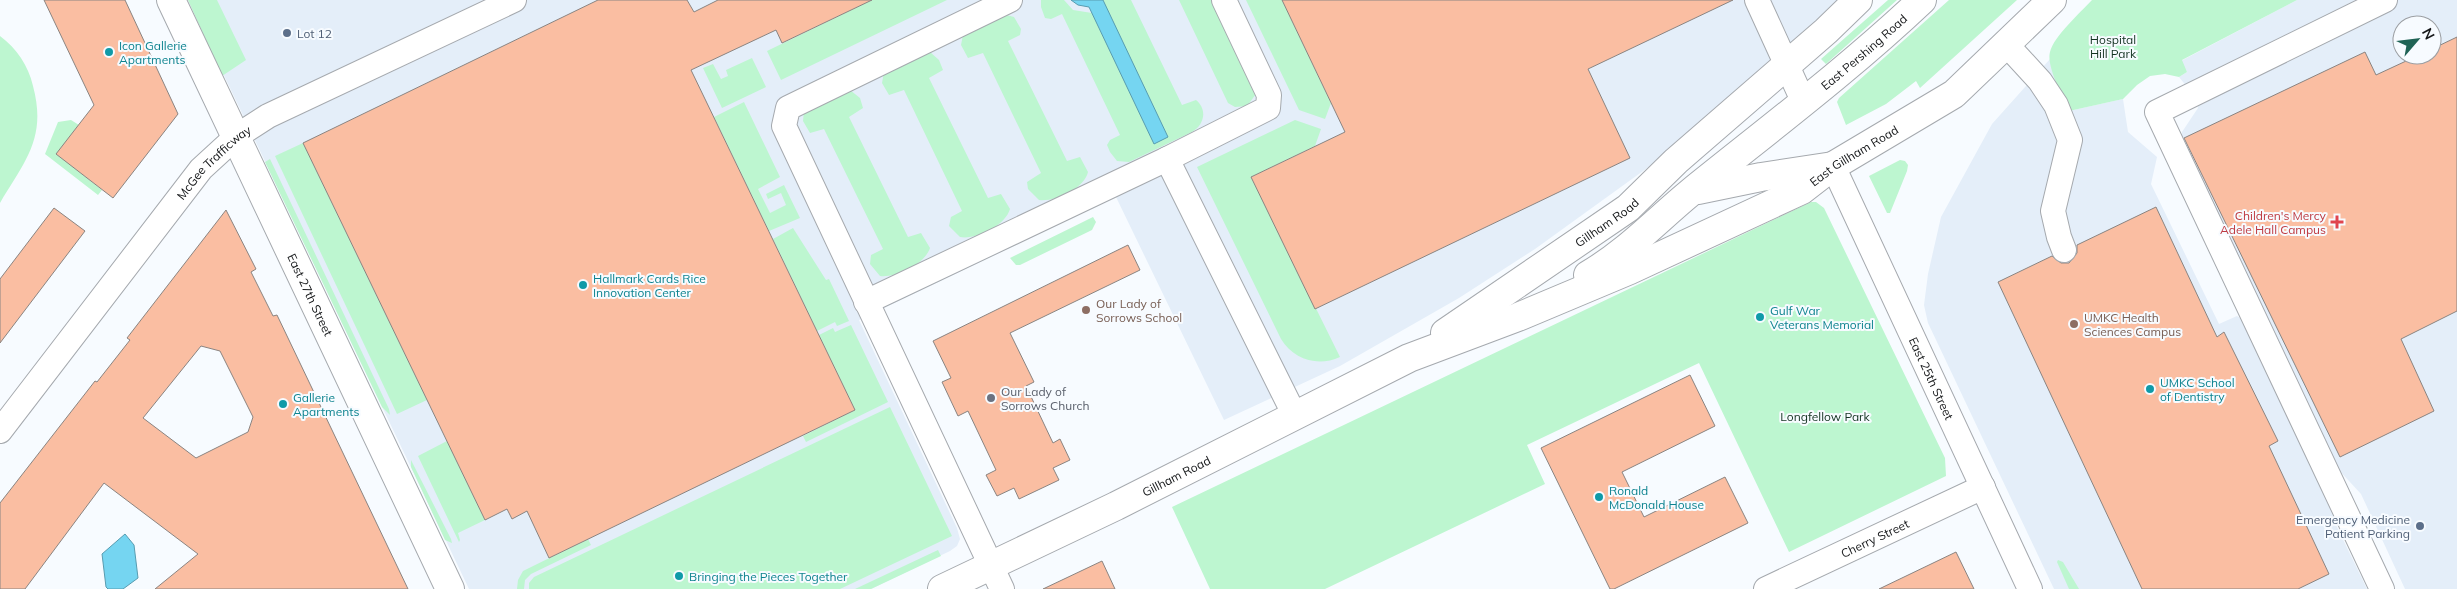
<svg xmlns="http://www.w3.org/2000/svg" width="2457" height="589" font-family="Mulish,sans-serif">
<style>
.built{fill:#e4eef9;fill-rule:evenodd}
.green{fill:#bdf6d0}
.water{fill:#75d5f1;stroke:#589cb0}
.building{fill:#fabea2;stroke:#8a8481;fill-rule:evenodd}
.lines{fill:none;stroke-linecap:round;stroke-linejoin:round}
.minor-casing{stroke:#a5a9ae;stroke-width:26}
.major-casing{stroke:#a5a9ae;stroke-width:30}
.minor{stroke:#fff;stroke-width:24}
.major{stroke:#fff;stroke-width:28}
.service-dot{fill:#5c6f8a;stroke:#f7fbff;stroke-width:2}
.culture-dot{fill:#0f9aa8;stroke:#f7fbff;stroke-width:2}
.health-dot{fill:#e0444e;stroke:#f7fbff;stroke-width:2}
.education-dot{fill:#8d6e63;stroke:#f7fbff;stroke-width:2}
.worship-dot{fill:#6b7280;stroke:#f7fbff;stroke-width:2}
.labels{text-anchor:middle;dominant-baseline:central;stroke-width:4;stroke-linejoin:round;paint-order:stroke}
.service-label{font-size:12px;fill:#4e5e75;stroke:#f7fbff;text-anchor:start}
.park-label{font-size:12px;fill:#123220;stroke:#f7fbff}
.culture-label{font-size:12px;fill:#0d838f;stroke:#f7fbff;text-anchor:start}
.street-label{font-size:12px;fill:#141618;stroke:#f7fbff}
.health-label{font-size:12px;fill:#be3a42;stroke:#f7fbff;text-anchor:end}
.education-label{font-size:12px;fill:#785e54;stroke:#f7fbff;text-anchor:start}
.worship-label{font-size:12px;fill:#5b616d;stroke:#f7fbff;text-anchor:start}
</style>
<rect width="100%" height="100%" fill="#f7fbff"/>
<path class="built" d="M188,0h1652l-190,166 -115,83 -76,49 -119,68 -116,54 -108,-223 -257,123 98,208 3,11 -3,7 -7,5 -79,38h-402z
M2297,0h160v589h-52l-44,-95 -36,-39 -144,-305 1,-18 16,-24 -2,-10 -17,-21 8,-5 -6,-11zM2402,25h30v30h-30z
M2050,59l8,28 11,24 54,-12 5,33 29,25 -6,27 68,140 18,-8 11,7 80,166 8,36 31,64h-313l-126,-266 -4,-18 4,-31 13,-57 51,-93z"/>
<path class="green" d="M188,0h29l29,60 -24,16z
M872,0h75l-166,80 -14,-29z
M1041,0h23l9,10 19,3 63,130 -52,-143h28l51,105 14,-5c12,10 8,25 -4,32l-63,30 -12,-1 -7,-9 -3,-7 3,-5 10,-5 -58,-121 -11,5 -6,-1 -4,-11z
M1179,0h35l42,94 -9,12 -12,1 -7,-4z
M1246,0h36l49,103 -6,16 -26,-9z
M1888,0h9l-71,64 -5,-5z
M1949,0h68l-97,88 -4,-7 -30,23 -40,21 -9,-23 2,-4z
M2092,0h205l-115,60 5,12 -8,5 -14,-3 -15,2 -13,9 -14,14 -54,12c-6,-13 -23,-46 -19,-59 4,-16 30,-39 42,-52z
M1003,14l11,3 7,12 -1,6 -12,6 59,120 13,-4 8,15c-4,17 -33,30 -49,28l-11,-11 -1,-7 14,-9 -58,-120 -15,5 -7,-13 2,-10z
M0,36c17,13 28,29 33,50 14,52 -8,75 -33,117z
M930,52l9,8 4,10 -14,8 59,120 13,-4 9,15c-5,17 -34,31 -50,28l-11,-11 2,-9 11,-6 -58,-121 -15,5 -7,-12 2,-11z
M752,58l14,29 -44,21 -19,-40 10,-4 8,15 7,-3 -2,-6z
M850,90l10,8 3,10 -14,9 59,120 13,-4 9,15c-5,16 -34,30 -50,28l-10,-12 1,-9 12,-6 -59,-120 -14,4 -7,-12 1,-11z
M744,102l36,75 -22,12 12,24 16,-8 -5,-12 -13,6 -2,-5 18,-9 16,33 -31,13 -55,-114z
M71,120l8,5 -22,29 45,36 -4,5 -53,-41 13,-32z
M1295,120l26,9 -6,17 -64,31 89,180c-22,10 -46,3 -59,-18l-84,-172z
M303,143l124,257 -30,14 -122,-258z
M270,159l119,250 1,6 -8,-8 -117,-245z
M1900,160l5,1 3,4 -1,6 -17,42h-3l-18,-37z
M1811,202h5l8,6 121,250 1,18 -157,76 -90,-189 -172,82 18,39 -220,105h-115l-38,-82z
M1093,217l3,5 -4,8 -72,35h-4l-6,-7z
M793,228l33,52 3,-1 20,42 -12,5 -2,-4 -18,9 -44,-92z
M851,325l37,77 -82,40 -3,-6 52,-26 -36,-75 14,-7 2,4z
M890,407l62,129 -112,53h-311v-6l5,-6z
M447,441l38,79 -27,13 2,7 -1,2 -41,-86z
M411,460l40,79 1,4 -7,-3 -34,-73z
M588,539l3,6 -60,29 -6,6 -1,9h-7l1,-9 5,-9z
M938,550l3,6 -70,33h-16z
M2058,560l5,2 16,27h-10l-12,-27z"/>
<path class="water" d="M1071,0h32l65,137 -14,7 -65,-137 -11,-2z
M125,534l9,11 4,33 -15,11h-15l-2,-2 -4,-33z"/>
<path class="building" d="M44,0h81l53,114 -65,84 -57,-44 38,-49z
M598,0h89l7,12 24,-12h154l-90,43 -6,-13 -85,40 164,340 -306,148 -22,-47 -15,8 -5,-10 -22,11 -182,-377z
M1282,0h451l-145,69 42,89 -315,151 -64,-132 94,-45z
M2457,37v274l-56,28 33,72 -94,46 -156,-319 181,-86 11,23 43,-20h13v-6z
M2156,207l61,130 7,-5 54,109 -9,5 60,128 -31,15h-156l-144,-307 54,-26 9,7h8l8,-10v-8z
M54,208l31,23 -85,112v-64z
M226,210l30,59 -5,3 22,44 4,-1 131,274h-253l43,-35 -94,-71 -79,106h-25v-86l95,-122 2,1 33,-42 -3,-2zM201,346l19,5 33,66 -5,15 -52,26 -53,-40z
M1128,245l12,25 -130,63 24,49 -8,4 27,57 7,-4 10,21 -17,8 6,12 -40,19 -5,-11 -17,8 -11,-21 10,-5 -28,-59 -10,5 -16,-34 9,-4 -18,-37z
M1690,375l25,51 -93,46 22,45 81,-40 23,46 -134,66h-4l-69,-141z
M1956,552l18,37h-95z
M1102,561l13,28h-72z"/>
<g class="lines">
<defs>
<g id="minor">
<path d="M1224,0l45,95 -1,13 -101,51 128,257"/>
<path d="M1757,0l47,103"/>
<path d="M2006,44l34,37 16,24 14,35 -17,71 6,26 5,13"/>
<path id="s1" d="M1833,166l197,423"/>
<path d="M866,302l301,-143"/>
<path id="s2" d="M0,431l201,-262 36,-33 31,-20 246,-116"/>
<path d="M1002,589l-218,-463 4,-18 222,-108"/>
<path id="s3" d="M1766,589l217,-102"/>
<path d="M2382,589l-225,-477 228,-112"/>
</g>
<g id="major">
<path id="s4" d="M171,0l279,589"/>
<path d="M1698,190l63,-13 72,-11"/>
<path id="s5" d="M1588,275c38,-22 69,-55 103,-83 78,-63 158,-123 231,-192"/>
<path id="s6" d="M1445,333l183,-125 48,-47 150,-130 32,-31"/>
<path id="s7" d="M942,589l174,-83 293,-148 109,-41 112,-47 172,-80 31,-24 121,-72 98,-94"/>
</g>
</defs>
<use href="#minor" class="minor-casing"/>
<use href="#major" class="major-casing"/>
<use href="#minor" class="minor"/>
<use href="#major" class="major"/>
</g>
<g class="service-dot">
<circle cx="287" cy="33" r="5"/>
<circle cx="2420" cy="526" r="5"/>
</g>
<g class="culture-dot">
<circle cx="109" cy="52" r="5"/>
<circle cx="583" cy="285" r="5"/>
<circle cx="1760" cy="317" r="5"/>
<circle cx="2150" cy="389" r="5"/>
<circle cx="283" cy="404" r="5"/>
<circle cx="1599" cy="497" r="5"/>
<circle cx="679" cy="576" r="5"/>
</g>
<path class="health-dot" d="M2334.5 214.5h5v5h5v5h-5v5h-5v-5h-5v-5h5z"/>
<g class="education-dot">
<circle cx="1086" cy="310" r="5"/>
<circle cx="2074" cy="324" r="5"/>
</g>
<circle class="worship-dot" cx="991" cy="398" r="5"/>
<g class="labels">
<g class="service-label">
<text x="297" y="33">Lot 12</text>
<text x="2410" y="519" text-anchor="end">Emergency Medicine<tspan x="2410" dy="14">Patient Parking</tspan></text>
</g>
<g class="park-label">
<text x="2113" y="39">Hospital<tspan x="2113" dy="14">Hill Park</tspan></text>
<text x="1825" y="416">Longfellow Park</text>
</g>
<g class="culture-label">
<text x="119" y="45">Icon Gallerie<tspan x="119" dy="14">Apartments</tspan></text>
<text x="593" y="278">Hallmark Cards Rice<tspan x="593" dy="14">Innovation Center</tspan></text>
<text x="1770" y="310">Gulf War<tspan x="1770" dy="14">Veterans Memorial</tspan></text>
<text x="2160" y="382">UMKC School<tspan x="2160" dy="14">of Dentistry</tspan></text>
<text x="293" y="397">Gallerie<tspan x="293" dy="14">Apartments</tspan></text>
<text x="1609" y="490">Ronald<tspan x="1609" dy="14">McDonald House</tspan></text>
<text x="689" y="576">Bringing the Pieces Together</text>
</g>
<g class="street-label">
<text stroke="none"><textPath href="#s5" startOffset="355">East Pershing Road</textPath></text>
<text stroke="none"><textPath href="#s7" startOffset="1011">East Gillham Road</textPath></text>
<text stroke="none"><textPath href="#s2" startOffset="344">McGee Trafficway</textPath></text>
<text stroke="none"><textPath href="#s6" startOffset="196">Gillham Road</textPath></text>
<text stroke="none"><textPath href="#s4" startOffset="326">East 27th Street</textPath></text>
<text stroke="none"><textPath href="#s1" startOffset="234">East 25th Street</textPath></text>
<text stroke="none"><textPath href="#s7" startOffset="260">Gillham Road</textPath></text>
<text stroke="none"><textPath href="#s3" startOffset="120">Cherry Street</textPath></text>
</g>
<g class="health-label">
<text x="2326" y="215">Children's Mercy<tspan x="2326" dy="14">Adele Hall Campus</tspan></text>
</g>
<g class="education-label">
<text x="1096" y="303">Our Lady of<tspan x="1096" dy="14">Sorrows School</tspan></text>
<text x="2084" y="317">UMKC Health<tspan x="2084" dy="14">Sciences Campus</tspan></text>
</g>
<g class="worship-label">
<text x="1001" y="391">Our Lady of<tspan x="1001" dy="14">Sorrows Church</tspan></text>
</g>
</g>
<g transform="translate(2417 40) rotate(62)"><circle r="24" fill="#f7fbff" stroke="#9c9fa3"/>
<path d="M0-4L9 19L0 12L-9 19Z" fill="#1f6355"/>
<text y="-8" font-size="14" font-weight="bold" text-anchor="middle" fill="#141618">N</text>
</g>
</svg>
